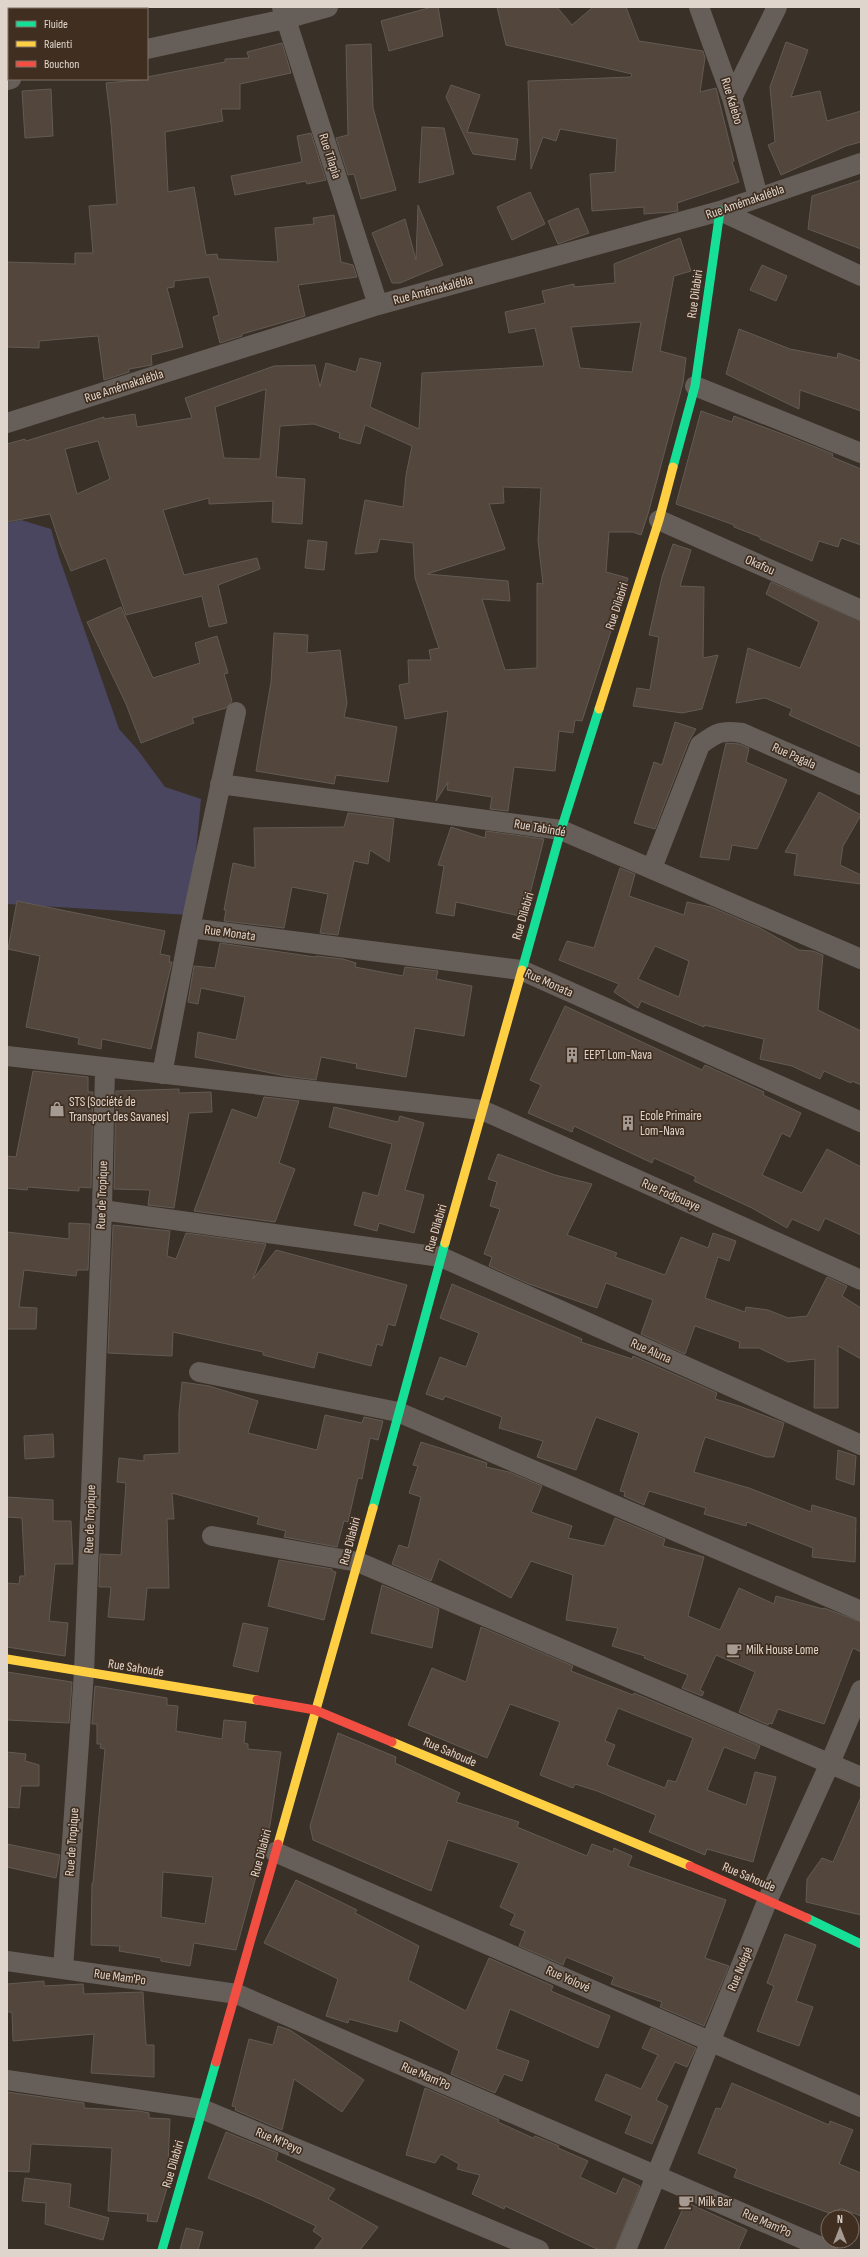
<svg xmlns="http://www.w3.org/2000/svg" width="868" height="2257" font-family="'Sofia Sans Condensed',sans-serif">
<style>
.green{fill:#4a465f}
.building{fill:#53473d;stroke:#625a54;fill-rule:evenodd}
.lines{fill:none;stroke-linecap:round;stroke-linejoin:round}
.street{stroke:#665f59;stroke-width:20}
.fast{stroke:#16e098;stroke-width:9}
.slow{stroke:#ffcf43;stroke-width:9}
.jam{stroke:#f24e42;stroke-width:9}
.labels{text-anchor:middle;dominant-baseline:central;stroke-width:3.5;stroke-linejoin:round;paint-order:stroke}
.street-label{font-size:13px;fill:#e0d5cc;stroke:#402f21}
.poi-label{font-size:13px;fill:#e0d5cc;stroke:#402f21;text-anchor:start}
</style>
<rect width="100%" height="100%" fill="#393028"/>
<path class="green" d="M21,520l30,9 7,25 61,175 18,20 28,38 36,12 -11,116 -183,-11v-381z"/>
<path class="building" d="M432,7h6l5,29 -54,15 -8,-30z
M497,7h60l15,18 21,-18h33l13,34 64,10 2,7 -5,34 16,-4 18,73 -2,1 7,20 -62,21 1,8 -7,1 -27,2v-7l-52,4 -2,-37 25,-2 2,-33 -57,-10 -4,12 -13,-4 -12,32 -3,-88 103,-4 1,-3 -126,-29z
M786,42l22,8 -17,47 29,-6 7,30 34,-10v31l-15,4 -65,29 -13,-30 7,-3 -5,-55z
M282,43l9,30 -51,11v25h-19l2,12 -58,11 3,60 26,-5 12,68 11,-1 1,5 60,3 -3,-34 39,-4 -1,-6 21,-3 7,47 12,3 4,12 -59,8 7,31 -63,18v2l-22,7 -7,-26 6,-2 -10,-38 -35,4v6l-7,1 16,59 -32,8 1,10 -23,4v3l-25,8 -6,-44 -59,5v7l-32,-1v-85l68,2v-11h18l-4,-47 28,-2 -6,-80 -5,-41 41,-4v-2l78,-15v-3l24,-1 -2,-6z
M371,44l2,64 23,82 -35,9 -7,-25 -6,1 -12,-37 12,-3 -2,-90z
M451,85l29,10 -13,37 51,7 -3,21 -42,-6 -27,-57z
M51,89l2,47 -28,2 -3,-47z
M422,127l22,1 10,46 -35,9z
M311,133l15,47 -19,4 -1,-3 -71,14 -4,-19 71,-14 -5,-26z
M861,180v69l-53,-20 4,-33z
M530,192l15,32 -33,16 -15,-33z
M418,205l25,60 -43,18h-8l-20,-50 33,-14 11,41z
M578,208l11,25 -31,11 -10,-23z
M680,238l11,33 -17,5 -14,75 26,7 -3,25 -35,131 -7,21 -8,-3h-24l-3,40 22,6 -46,143 -7,-1 -2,13 -14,-2 -4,40 -41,-4 -6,44 -18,-2 2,-12 -45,-7 1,-8 -12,19 12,-90 -43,8 -6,-34 10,-2 -1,-23h23l-2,-10 10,-2 -24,-70 -2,-35 -33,-4 -3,13 -22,2 10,-54 38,7 3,-32 6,-29 -47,-21 -5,19 -21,-6 1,-5 -26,-9 -34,2 -4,51 29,2 -3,45 -30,-2 1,-21 -64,3v-6l-46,12 21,65 73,-17 3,11 -42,16 9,38 -18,4 -7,-31 -76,19 -20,-57 -35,13 -10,-24 -11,-33 -43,8v-78l18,-5 1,2 78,-24v2l31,-5 2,13 55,-9 -7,-20 89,-32 41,-1 5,22 6,-24 30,9 4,-14 21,5 -11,44 49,22 3,-56 122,-7 -9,-38 -26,5 -4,-21 40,-9 -3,-12 32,-7v3l41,-4 -1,-19zM641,322l-9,50 -52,-4 -9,-41zM266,389l-6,70 -36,-1 -9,-51zM98,441l12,38 -33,15 -12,-45zM503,487l38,1 -3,52 5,44 -6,-1v85l-32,2 -23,-71 28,2 -2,-20 -81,-7 78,-25 -16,-45 15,-1z
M762,265l25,11 -11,25 -26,-11z
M739,329l51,20 47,9 1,-5 23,8v50l-61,-21 -1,19 -73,-35z
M701,411l31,11 2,-6 51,19 48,19 -1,3 29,12v76l-20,-7 -3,9 -19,-6 -7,20 -52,-22v-2l-26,-10v-2l-58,-21z
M308,540l19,2 -3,28 -19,-2z
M673,544l18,6 -11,36 24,1 -1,71 15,-3 -16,54 -20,4 -49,-7 4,-18 13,2 9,-53 -10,-2 13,-58z
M771,582l90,39v126l-72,-32 3,-6 -27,-11 -29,5 12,-55 52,20 19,-46 -53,-28z
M121,607l32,71 47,-15 -5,-20 22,-7 11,37 -4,1 8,27 -6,7 -34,10 2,5 -53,20 -15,-39 -39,-82z
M274,633l34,2 -1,18 33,-3 7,53 -3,14 53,10 -9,55 -52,-7 -2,9 -78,-13 15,-89z
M675,722l21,7 -7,12 -34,88 -21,-6 20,-61 8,3z
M726,743l13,1 10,4 -3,14 41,18 -30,69 -25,-4 -3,15 -29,-3z
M819,792l42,23 -18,31 -3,19 21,10v9l-67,-9 3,-21 -12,-2z
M348,813l46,6 -5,43 -19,-12 -2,14 -14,-3 -16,74 -18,-2 8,-39 -36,-7 -8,41 -60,-7 2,-11h-2l9,-47 22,5 -1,-40 90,-1z
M451,827l34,11 1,-7 58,8 -20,78 -68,-15 -2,14 -18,-3 8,-47 -6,-1z
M620,868l15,6 -6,22 55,19 3,-13 24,5 49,21 39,22 14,1 10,4 -5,55 43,21v54l-9,-4 -1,2 -27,-12 -4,8 -28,-13 -32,-7 4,-20 -60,-14v2l-63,-26 -3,7 -24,-16 5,-8 -60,-24 8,-19 27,7zM655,946l34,15 -10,36 -41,-18z
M17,901l148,30 -5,23 10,2 -1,6h3l-21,87 -49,-10 -1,10 -23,-5 1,-6 -53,-11 14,-71 -32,-7z
M220,943l95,14 1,-1 27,3 13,4 -1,4 48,9 2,-9 33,4 -2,8 36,7 -8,50 -49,-8 -9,49 -50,-9 1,-4 -36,-7 -5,23 -31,-4 -90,-19 3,-25 38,8 9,-43 -44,-9 -3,16 -10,-2 6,-36 21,2z
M565,1006l137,64 3,-5 59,27 -1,3 38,18 -11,24 -8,-4 -20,42 40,18 25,-44 34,18v68l-36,-17 -6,13 -27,-12 -5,9 -35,-20 -58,-27 2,-4 -42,-19 -2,5 -78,-37 -2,6 -44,-19 13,-28 -11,-5z
M33,1071l55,6v15h5l-2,96 -12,-1v4l-51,-4 -1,3 -20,-2v-32l9,1z
M179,1089v4l32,-1 1,20 -23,1 -15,95 -26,-3 2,-15 -36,-1 2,-98z
M264,1097l35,4 -20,62 16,6 -20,53 -81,-11 38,-102 25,9z
M334,1107l64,15 2,-6 24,7 -19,67 19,5 -10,38 -35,-10 -2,8 -23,-6 9,-33 15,4 14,-52 -63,-17z
M498,1154l57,21 37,9 -25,51 50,18 -2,4 50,18 16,-38 27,11 5,-15 23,8 -7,20 -11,-4 -13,41 40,14 1,-5 22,3 20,8 19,-2 20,-39 20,9 -5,10 19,12v51l-23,-13v62h-24l1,-49 -27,3 -29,-14h-20l1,-6 -45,-16 -10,28 -44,-20 12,-34 -47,-17 -9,25 -68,-24 -40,-18 3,-9 -8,-3 16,-45 -10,-3 7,-24 -9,-3z
M69,1223l21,1 -2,46h-11l-1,6 -52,-6 -5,37 18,1 -1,21h-29v-97l62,7z
M113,1225l57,6 -3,25 9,3 10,-26 80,11 -13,35 23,-29 131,35 -12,41 -7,-2 -6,22 -5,-2 -6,22 -53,-14 -4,16 -51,-13v-3l-90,-20 -1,24 -64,-3z
M452,1284l130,55 -1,3 51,17 1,-3 84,37 -2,6 24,7 45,17 -10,34h-8l-61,-20 -11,35 55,16 62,24 1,-7 44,13 -1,44 -43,-5 1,-9 -66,-26 -1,4 -42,-12 2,-6 -57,-17 -5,14 -20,-9 1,-4 -5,-1 19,-58 -43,-16 -20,53 -39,-13 6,-16 -44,-13 3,-11 -57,-21 -2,4 -17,-6 14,-37 26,10 13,-34 -39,-15z
M182,1382l27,4 49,15 -10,32 69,17 8,-35 37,8 2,-6 19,4 -5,19 -8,-2 -8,41 -4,-1 -10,44 -4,-1 -7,26 -53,-10 2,-6 -29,-7 2,-7 -87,-24 2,26h-7l2,69h-22l-3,32 -36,-3 3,-30h-12l1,-33 21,1 5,-72 -9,-1 2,-24 25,3v-6l35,-2v-41z
M53,1434l1,23 -29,2 -1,-23z
M421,1442l66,21 -1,4 23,5 33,14 -11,26 41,14 -4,12 36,8 11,-28 50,21 -2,7 41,11 -16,59 32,14 19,-42 35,16 2,-8 47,13 1,-1 37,14v30l-8,-4 -29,76 -46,-15 -6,15 -3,-1 -1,2 -29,-13 16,-40 -39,-17 -16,35 4,2 -2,4 -20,-8 6,-13 -44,-17 1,-2 -33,-10 6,-18 -52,-8 7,-45 -42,-14 -20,37 -72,-39 -8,22 -39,-17 7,-19 9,3 13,-51 -12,-4 9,-27 -5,-1z
M838,1450l18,6 -2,29 -18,-6z
M7,1497l46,3v21h18l2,43h-18l-6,57 19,2 -3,33 -58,-9v-64l12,1 1,-8h5l-3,-58 -15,-1z
M279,1560l53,9v2l4,1 -12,48 -56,-14z
M382,1585l57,24 -7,39 -61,-15z
M243,1623l25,5 -10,44 -25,-6z
M481,1627l92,39 -2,5 62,24 1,-2 7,3 119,50 -5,13 -31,-12 -17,43 39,15 9,-33 21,5 -23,85 -46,-13 -2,6 -19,-8 -37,-15 7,-17 -59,-24 -22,-7 -2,4 -33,-13 20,-53 -50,-18 -23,54 -79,-33 24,-57 34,14zM618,1708l75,30 -17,44 -8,-2 -3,8 -58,-23 8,-20 -10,-4z
M7,1672l65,10 -3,41 -62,-3z
M95,1686l72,12v7l11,1 -2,25 46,8 2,-19 22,2 -2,21 4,1v5l33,3 -11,73 -34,125 -42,-7 -4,23 -29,-5v-3l-42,-7 1,-5 -29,-1 1,-62h1l12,-134 -5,-1 1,-4h-4v-20h-5zM163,1872l50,5 -8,47 -44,-7z
M338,1733l58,24 -1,6 65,30 -4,9 63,20 -2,5 70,29 5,-12 21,8 1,-4 18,8 -4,10 98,34 -21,58 24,8 -25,60 -44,-19 2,-5 -51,-18 3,-7 -48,-20 -3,8 -44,-19 6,-15 -15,-6 5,-11 -15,-7 19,-44 -71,-23 -17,51 -118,-51 -3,-14z
M7,1752l19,2 -1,7 14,4v21h-18l-2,22 -12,-1z
M861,1797v118l-55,-13 1,-23 15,-21 11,4z
M7,1844l53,11 -4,23 -49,-11z
M296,1880l61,30 -2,3 64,33 -11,34 58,31 23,-53 64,28 -2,5 59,25 -12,32 -88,-39 -14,40 33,12 -7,20 -18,-7 -9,19 -44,-19 8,-23 -59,-31 -3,12 -48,-13 -1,4 -22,-7 12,-37 -74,-36z
M785,1934l31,11 -20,56 17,6 -14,39 -42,-15 17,-45 -7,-3z
M44,1981v5l39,-2 1,10 59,-2 3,53h8v32l-63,-4 3,-39 -81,7 -1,-29h-5v-28z
M278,2026l12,4 74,50 -22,32 -48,-33 -12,51 -47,-20 1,-3 -4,-1 17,-67 24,6z
M651,2028l45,20 -9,19 -12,-5 -19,38 12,6 -16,38 -27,-11 7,-17 -37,-16 11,-26 35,15 17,-34 -16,-7z
M732,2083l97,42 1,-4 23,9 -14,34 22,9v43l-21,-8 -3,8 -75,-28 -28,-11 3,-8 -39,-16 18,-45 5,1z
M425,2088l74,32 -1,2 35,16 2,-2 24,10 -1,2 30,13 -8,16 36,17 7,-16 17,8 -25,64h-16l-94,-44 -1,3 -32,-15 8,-19 -23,-6 2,-5 -18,-10 -6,9 -29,-8z
M7,2092l77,11v5l55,3 10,2v5l21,1 -3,69 -10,34 -10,-1 1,-7 -40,-3 4,-63 -81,-4 -2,28 -22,-1z
M226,2132l52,21 -2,7 59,29 -7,10 50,28 -18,23h-46l9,-12 -10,-7 3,-5 -54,-26 -54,-22z
M25,2178l46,6 -2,23 40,11 -6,22 -58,-16 1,-21 -24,-2z
M686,2202l61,28 -9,20h-74z
M186,2228l17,4 -5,18h-18z"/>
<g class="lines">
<path class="street" d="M282,7l96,298
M699,7l33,91 26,99
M147,49l138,-30 43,-12
M7,80l4,-1
M732,98l45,-91
M720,211l141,65
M695,386l166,67
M7,423l371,-118 342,-94 141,-48
M659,520l202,90
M220,784l341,46 300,129
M652,868l48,-123c17,-13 22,-15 42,-12l119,52
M190,928l331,42 340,152
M7,1056l475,54 379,170
M162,1074l28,-146 46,-216
M102,1210l339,47 420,188
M199,1372l199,40 463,199
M212,1536l146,26 503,215
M275,1852l586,255
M7,1961l230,33 591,256
M63,1969l21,-297 18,-462 3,-142
M7,2080l195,29 337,141
M626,2250l142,-351 62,-136 31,-73"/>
<path class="fast" d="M673,467l22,-81 25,-175
M522,970l39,-140 38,-121
M373,1508l72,-265
M807,1918l54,26
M162,2250l54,-188"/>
<path class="slow" d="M599,709l60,-189 14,-53
M445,1243l77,-273
M7,1659l250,41
M392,1742l298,124
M278,1844l95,-336"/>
<path class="jam" d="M257,1700l58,10 77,32
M690,1866l117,52
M216,2062l62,-218"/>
</g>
<defs>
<symbol id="building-bare" viewBox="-9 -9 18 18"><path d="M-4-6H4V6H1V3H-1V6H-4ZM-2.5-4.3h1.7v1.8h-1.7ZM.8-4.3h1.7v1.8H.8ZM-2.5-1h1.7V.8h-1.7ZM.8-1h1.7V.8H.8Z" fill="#a69b93" stroke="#402f21" stroke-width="2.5" paint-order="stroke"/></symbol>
<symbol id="shop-bare" viewBox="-9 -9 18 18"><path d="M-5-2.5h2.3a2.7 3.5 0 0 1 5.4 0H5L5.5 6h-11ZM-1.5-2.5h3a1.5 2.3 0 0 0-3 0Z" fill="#a69b93" stroke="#402f21" stroke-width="2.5" paint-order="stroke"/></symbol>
<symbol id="cafe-bare" viewBox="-9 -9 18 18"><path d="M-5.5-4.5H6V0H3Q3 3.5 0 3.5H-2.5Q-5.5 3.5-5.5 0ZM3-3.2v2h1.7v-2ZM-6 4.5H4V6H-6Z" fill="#a69b93" stroke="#402f21" stroke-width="2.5" paint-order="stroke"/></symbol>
</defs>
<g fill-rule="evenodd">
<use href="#building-bare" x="561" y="1044" width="22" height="22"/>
<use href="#shop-bare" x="46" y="1098" width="22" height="22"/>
<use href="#building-bare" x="617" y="1112" width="22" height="22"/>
<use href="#cafe-bare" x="723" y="1639" width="22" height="22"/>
<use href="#cafe-bare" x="675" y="2191" width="22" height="22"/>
</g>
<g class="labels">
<g class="street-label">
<text transform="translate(732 101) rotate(73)">Rue Kalebo</text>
<text transform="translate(330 156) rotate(72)">Rue Tilapia</text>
<text transform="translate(745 202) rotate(-19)">Rue Amémakalébla</text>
<text transform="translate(433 290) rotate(-15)">Rue Amémakalébla</text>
<text transform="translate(695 294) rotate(-82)">Rue Dilabiri</text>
<text transform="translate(124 386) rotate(-18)">Rue Amémakalébla</text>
<text transform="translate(760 565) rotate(24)">Okafou</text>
<text transform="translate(617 606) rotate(-72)">Rue Dilabiri</text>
<text transform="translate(794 756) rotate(24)">Rue Pagala</text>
<text transform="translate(540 828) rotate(10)">Rue Tabindé</text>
<text transform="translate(523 916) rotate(-74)">Rue Dilabiri</text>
<text transform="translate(230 933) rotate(8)">Rue Monata</text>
<text transform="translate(549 983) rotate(24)">Rue Monata</text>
<text transform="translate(102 1195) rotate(-88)">Rue de Tropique</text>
<text transform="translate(671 1195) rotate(24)">Rue Fodjouaye</text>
<text transform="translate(436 1228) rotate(-74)">Rue Dilabiri</text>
<text transform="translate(651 1351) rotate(24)">Rue Aluna</text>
<text transform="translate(90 1519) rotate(-88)">Rue de Tropique</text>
<text transform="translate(350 1541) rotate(-75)">Rue Dilabiri</text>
<text transform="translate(136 1668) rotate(9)">Rue Sahoude</text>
<text transform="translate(450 1752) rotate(23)">Rue Sahoude</text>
<text transform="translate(72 1842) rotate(-86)">Rue de Tropique</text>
<text transform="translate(261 1853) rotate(-75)">Rue Dilabiri</text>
<text transform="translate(749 1877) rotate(23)">Rue Sahoude</text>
<text transform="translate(740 1969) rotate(-68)">Rue Noépé</text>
<text transform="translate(120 1977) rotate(8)">Rue Mam'Po</text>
<text transform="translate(568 1979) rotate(24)">Rue Yolové</text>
<text transform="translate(426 2076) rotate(23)">Rue Mam'Po</text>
<text transform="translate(279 2141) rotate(23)">Rue M'Peyo</text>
<text transform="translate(173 2164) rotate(-74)">Rue Dilabiri</text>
<text transform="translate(767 2223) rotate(24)">Rue Mam'Po</text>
</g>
<g class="poi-label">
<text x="584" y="1055">EEPT Lom-Nava</text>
<text x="69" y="1102">STS (Société de<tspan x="69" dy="15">Transport des Savanes)</tspan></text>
<text x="640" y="1116">Ecole Primaire<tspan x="640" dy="15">Lom-Nava</tspan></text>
<text x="746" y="1650">Milk House Lome</text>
<text x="698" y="2202">Milk Bar</text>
</g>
</g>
<rect width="868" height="2257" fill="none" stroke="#e0d5cc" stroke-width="16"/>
<rect x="8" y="8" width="140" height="72" fill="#402f21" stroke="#807165"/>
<rect x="16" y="21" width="20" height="6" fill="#16e098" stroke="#807165"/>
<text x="44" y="28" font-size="12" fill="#e0d5cc">Fluide</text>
<rect x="16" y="41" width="20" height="6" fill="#ffcf43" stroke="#807165"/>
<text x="44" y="48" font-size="12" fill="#e0d5cc">Ralenti</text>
<rect x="16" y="61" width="20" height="6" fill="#f24e42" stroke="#807165"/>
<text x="44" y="68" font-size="12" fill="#e0d5cc">Bouchon</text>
<g transform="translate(840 2229)"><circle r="19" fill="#402f21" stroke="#807165"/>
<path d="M0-3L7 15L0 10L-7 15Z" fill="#a69b93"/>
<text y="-6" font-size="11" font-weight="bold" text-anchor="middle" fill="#e0d5cc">N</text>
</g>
</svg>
